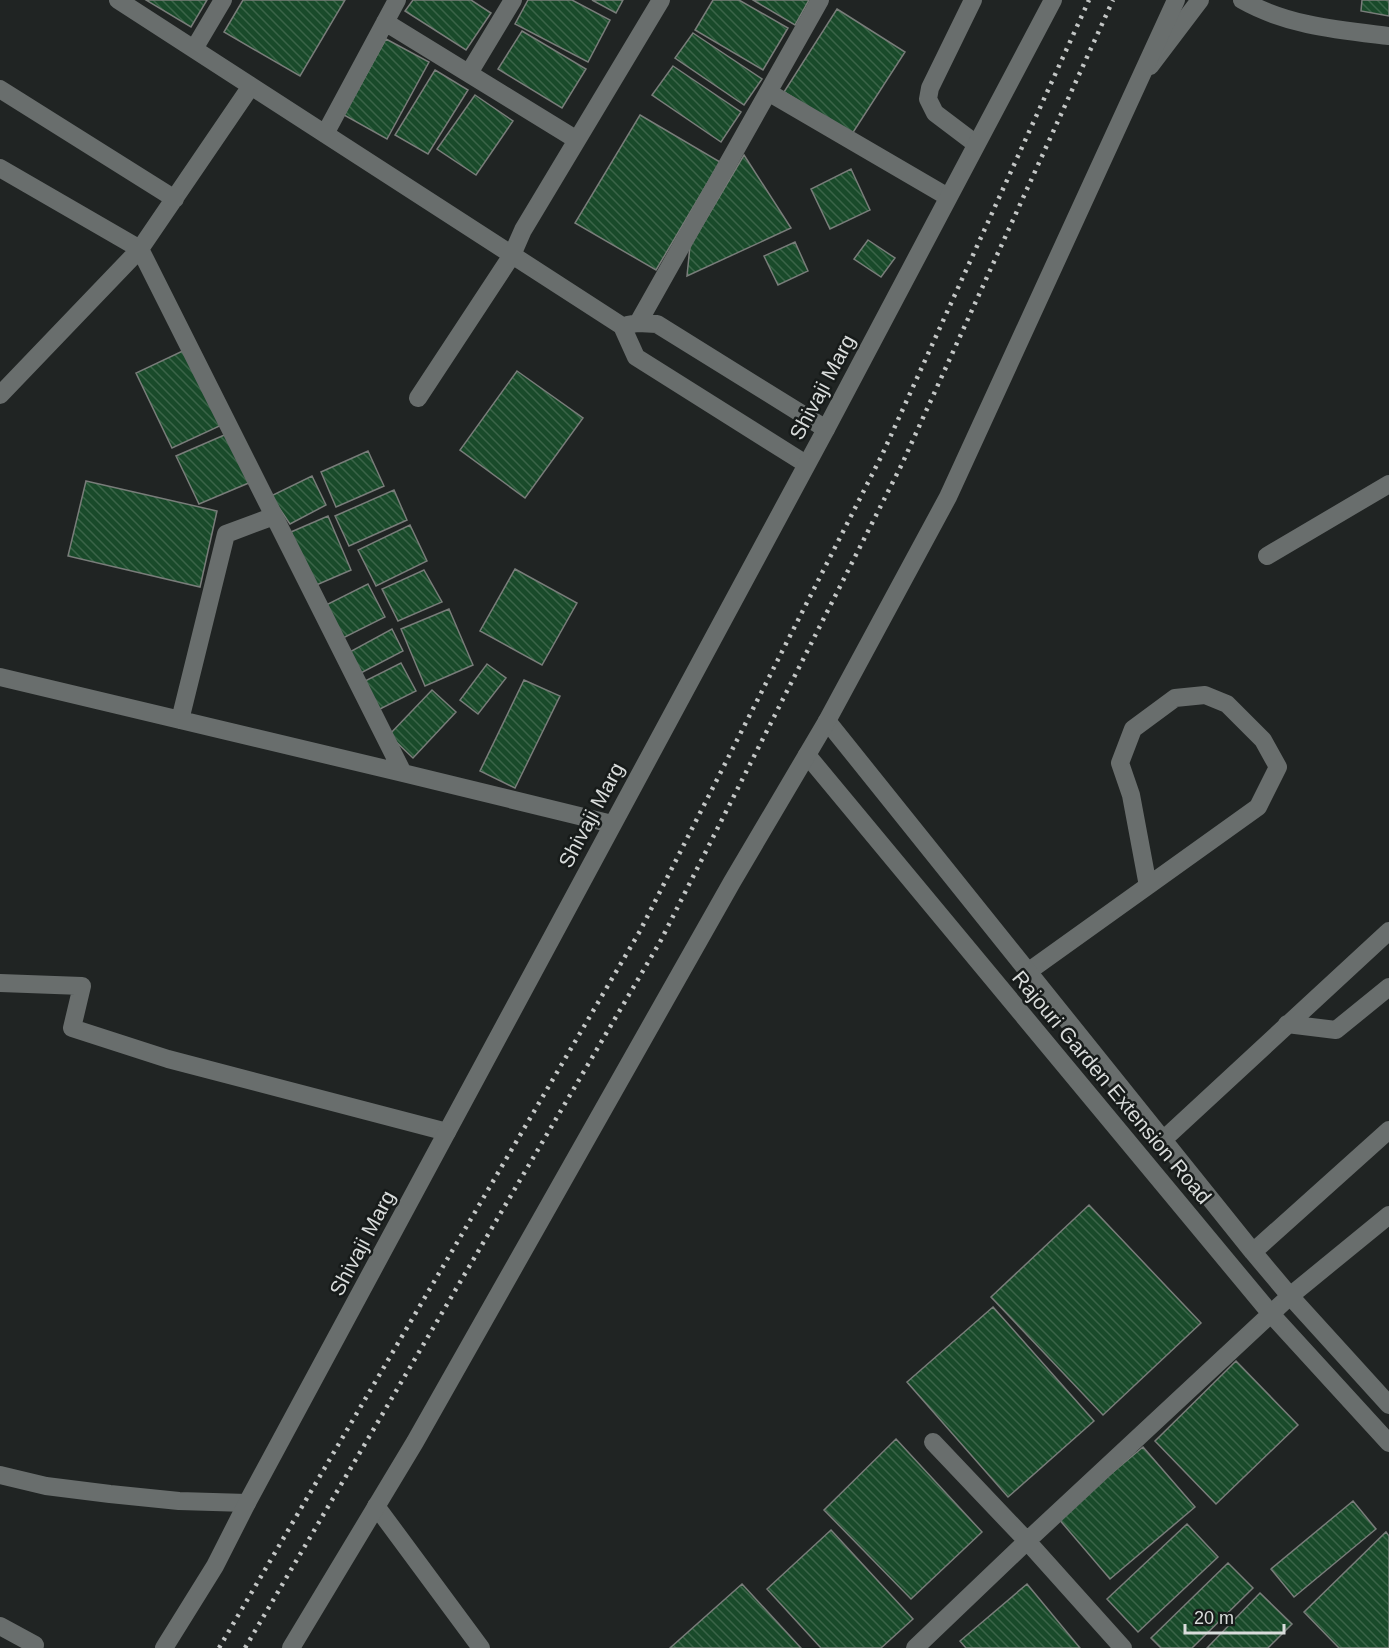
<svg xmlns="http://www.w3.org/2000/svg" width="1389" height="1648" font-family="Arial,sans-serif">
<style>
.building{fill:url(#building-back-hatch);stroke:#797d7a;stroke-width:1.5}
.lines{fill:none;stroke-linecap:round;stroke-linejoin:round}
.lane{stroke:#696e6d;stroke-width:18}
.street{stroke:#696e6d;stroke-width:18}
.secondary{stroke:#696e6d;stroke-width:18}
.rail{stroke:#c3c6c5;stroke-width:4.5;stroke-dasharray:3 6;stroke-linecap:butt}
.labels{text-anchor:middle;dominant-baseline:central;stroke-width:5;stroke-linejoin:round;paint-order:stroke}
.street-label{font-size:21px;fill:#d9dcdb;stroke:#171b1a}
</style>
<defs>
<pattern id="building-back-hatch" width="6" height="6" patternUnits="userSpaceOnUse" patternTransform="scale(1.5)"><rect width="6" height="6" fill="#194a2a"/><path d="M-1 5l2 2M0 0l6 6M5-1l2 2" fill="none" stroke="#3a6448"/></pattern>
</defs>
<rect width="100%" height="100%" fill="#202423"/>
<path class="building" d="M146,0h61l-16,27z
M243,0h102l-45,76 -76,-44z
M413,0h58l20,13 -25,37 -61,-39z
M528,0h44l38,20 -22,42 -73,-38z
M592,0h31l-7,13z
M713,0h26l49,28 -25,42 -68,-40z
M753,0h56l-14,25z
M1362,0h27v16l-28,-5z
M837,9l68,43 -53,82 -68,-42z
M522,31l64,38 -24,39 -64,-39z
M693,33l69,46 -18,26 -69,-47z
M386,39l43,23 -42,77 -43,-24z
M673,66l68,46 -20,30 -69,-47z
M435,70l33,20 -40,64 -33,-19z
M475,95l38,26 -37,54 -39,-26z
M640,115l80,47 -64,108 -81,-47z
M744,155l47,73 -104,48 3,-30z
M851,169l19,41 -40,19 -19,-40z
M868,240l27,18 -14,19 -27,-18z
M795,242l13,29 -30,14 -14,-29z
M189,348l37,75 -54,25 -36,-75z
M517,371l66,47 -58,80 -65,-48z
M229,433l22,49 -52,22 -23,-48z
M368,451l16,35 -48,21 -15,-35z
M312,476l14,29 -36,19 -19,-28z
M86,481l131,30 -17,76 -132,-31z
M394,490l13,30 -58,26 -14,-30z
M328,516l23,54 -37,16 -23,-54z
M410,525l17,36 -51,25 -18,-36z
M515,569l62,34 -35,62 -62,-34z
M424,570l18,32 -44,19 -16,-32z
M368,584l17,33 -46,23 -17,-33z
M449,609l24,56 -48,21 -24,-57z
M392,629l11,22 -46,24 -11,-21z
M401,663l15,28 -38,19 -15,-28z
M487,664l19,14 -28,36 -18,-14z
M524,680l36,16 -45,92 -35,-17z
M432,690l24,22 -43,46 -24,-23z
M1089,1205l112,118 -98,92 -112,-118z
M993,1307l101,114 -86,76 -101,-115z
M1236,1361l62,64 -82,79 -61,-63z
M896,1439l86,93 -71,67 -87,-89z
M1143,1447l52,60 -85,72 -52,-61z
M1353,1501l23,28 -82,68 -23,-28z
M1187,1524l31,33 -80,75 -31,-33z
M831,1530l82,89 -32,29h-60l-54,-59z
M1386,1532l3,4v112h-50l-35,-36z
M1228,1563l25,25 -61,60h-31l-10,-10z
M742,1584l59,64h-131z
M1027,1584l53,64h-114l-6,-7z
M1260,1593l32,31 -24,24h-61z"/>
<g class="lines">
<path class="lane" d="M1267,556l122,-72
M1029,971l229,-164 20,-40 -15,-27 -36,-36 -22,-9 -30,3 -42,31 -13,34 11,32 17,91"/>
<path class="street" d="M118,0l504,326 14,31 170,107
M973,0l-43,88 -2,11 7,14 41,31
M1242,0c46,26 97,30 147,36
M385,22l192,118
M194,49l29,-49
M1150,66l50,-66
M469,73l44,-73
M0,89l175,110
M768,92l180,105
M325,134l72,-134
M0,168l140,81 263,524
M638,323l182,-323
M627,325l11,-2 19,1 169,105
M0,395l140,-146 111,-163
M418,398l94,-143 11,-25 138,-230
M0,677l403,96 209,51
M180,720l46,-186 48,-18
M827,721l426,531 37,44 99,109
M807,755l464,559 118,129
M0,983l82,3 -10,42 96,31 279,73
M1287,1024l49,6 53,-43
M1163,1140l226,-209
M1253,1252l136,-122
M933,1442l94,99 96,107
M0,1475l46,11 64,8 69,7 68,2
M376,1506l105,142
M0,1626l35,19
M915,1648l112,-107 263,-245 99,-81"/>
<path class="secondary" d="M164,1648l51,-82 32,-63 579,-1074 227,-429
M291,1648l124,-206 317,-560 95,-161 121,-224 228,-497"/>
<path class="rail" d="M219,1648l421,-717 242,-476 207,-455
M245,1648l415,-706 242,-478 211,-464"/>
</g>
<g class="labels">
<g class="street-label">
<text transform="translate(822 387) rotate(-62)">Shivaji Marg</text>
<text transform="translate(591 815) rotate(-62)">Shivaji Marg</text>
<text transform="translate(1112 1087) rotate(50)">Rajouri Garden Extension Road</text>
<text transform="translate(362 1243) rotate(-62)">Shivaji Marg</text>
</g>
</g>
<path d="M1185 1624v9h99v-9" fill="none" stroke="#d9dcdb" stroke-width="3"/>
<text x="1194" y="1624" font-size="18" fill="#d9dcdb" stroke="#171b1a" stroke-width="4.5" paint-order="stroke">20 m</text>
</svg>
